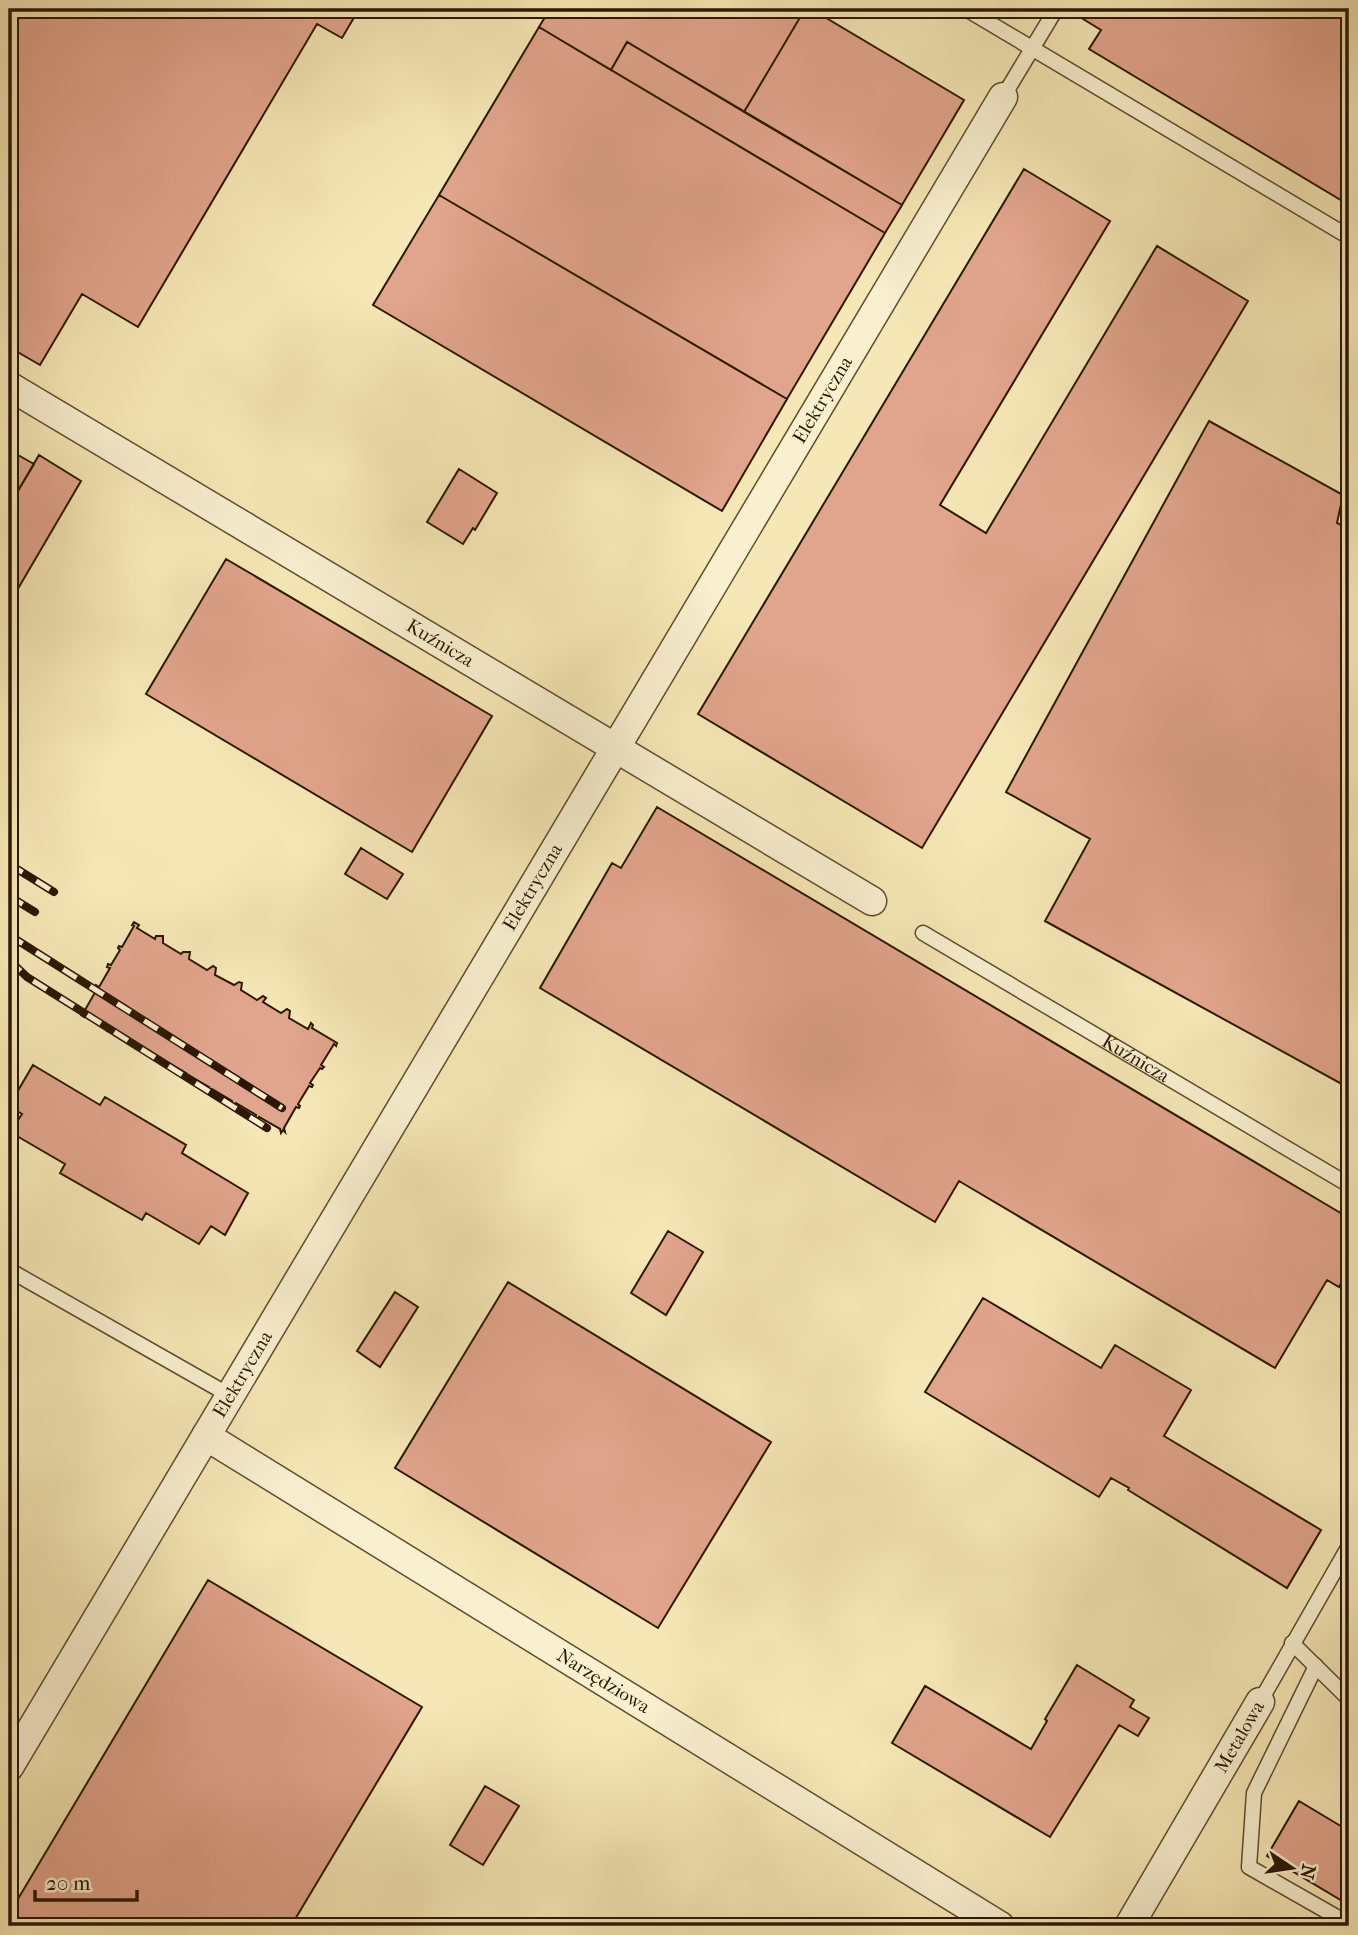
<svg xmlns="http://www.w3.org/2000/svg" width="1358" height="1935" font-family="'IM FELL French Canon',serif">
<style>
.building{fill:#e1a48c;stroke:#2b1800;stroke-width:2}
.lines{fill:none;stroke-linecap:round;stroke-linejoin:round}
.lane-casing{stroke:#5e4c2e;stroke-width:17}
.street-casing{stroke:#5e4c2e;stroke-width:31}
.lane{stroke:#f9f0d0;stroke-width:14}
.street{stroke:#f9f0d0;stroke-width:28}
.rail-casing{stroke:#2b1800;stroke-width:8}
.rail{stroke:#f9f0d0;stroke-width:5;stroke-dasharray:16;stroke-linecap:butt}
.labels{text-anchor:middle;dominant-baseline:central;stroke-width:5;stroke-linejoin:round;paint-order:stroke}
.street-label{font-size:19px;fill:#2b1800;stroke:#f9f0d0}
</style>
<rect width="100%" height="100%" fill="#f6e8b6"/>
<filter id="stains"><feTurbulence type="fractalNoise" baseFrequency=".00286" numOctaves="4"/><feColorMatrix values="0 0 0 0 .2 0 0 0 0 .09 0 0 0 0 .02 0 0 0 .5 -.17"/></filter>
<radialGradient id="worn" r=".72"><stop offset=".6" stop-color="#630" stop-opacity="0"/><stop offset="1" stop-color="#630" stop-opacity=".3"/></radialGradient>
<path class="building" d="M9,9h350l-17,29 -25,-14 -179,303 -56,-33 -42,71 -31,-18z
M550,9h255l-61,103 -117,-70 -16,28 -72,-43z
M805,9h6l153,91 -62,105 -158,-93z
M1089,9h260v196l-260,-156 12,-19 -18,-11z
M539,27l346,206 -98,166 -348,-204z
M627,42l275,163 -17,28 -274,-163z
M1024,169l86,52 -170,284 46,28 171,-287 91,55 -326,547 -224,-134z
M439,195l348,204 -65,112 -349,-206z
M1209,421l134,74 -6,28 12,6v559l-304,-167 45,-82 -84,-47z
M9,450l25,14 -25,42z
M39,455l42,26 -72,123v-98z
M459,469l38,24 -22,37 -2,-2 -10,16 -36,-22z
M226,559l266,157 -80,136 -266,-158z
M657,807l692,411v51l-10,18 -12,-7 -52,88 -316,-187 -24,41 -395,-234 72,-125 9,5z
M361,848l42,26 -16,25 -42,-25z
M134,922l5,3 -2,3 18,11 1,-3h7v7l18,11 2,-2h7l-1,7 18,11 6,-4 3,2 -1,7 19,10 5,-3 3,1 -1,7 16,10 6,-4 3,2 -3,4 18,11 6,-4 3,2 -1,7 19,11 3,-6 2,2 -1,3 25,15 -1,3 -2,-2 -13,21 3,2 -2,2 -2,-1 -10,15 3,2 -1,2 -3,-1 -11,18 2,2 -1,2 -3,-1 -12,21 1,4 -2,-2 -2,3 -1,-4 -21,-12 -1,2 -3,-1 1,-3 -20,-12 -2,3 -3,-2 1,-3 -20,-12 -2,2 -3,-1 2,-3 -21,-12 -2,2 -2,-1 2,-3 -24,-14 -2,3 -2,-2 1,-2 -23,-14 -2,2 -3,-1 2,-2 -24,-15 -2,3 -2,-2 2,-2 -21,-13 -2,3 -3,-2 1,-6 3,1 12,-21 -2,-1 1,-3 3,2 11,-19 -3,-1 1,-3 3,1 9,-15 -2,-2 1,-2 3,1 12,-21 -2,-1z
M33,1065l67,40 5,-8 81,48 -4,8 66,40 -23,42 -14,-9 -12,18 -53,-31 -4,7 -82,-47 5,-9 -55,-32 12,-18 -13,-8z
M668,1231l35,21 -37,63 -35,-22z
M508,1282l263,160 -113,186 -263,-160z
M395,1292l23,15 -38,60 -23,-16z
M983,1298l118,70 14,-23 76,45 -27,46 157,94 -34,58 -159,-98 1,-2 -18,-10 -12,19 -174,-105z
M208,1580l214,127 -131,219h-282v-12z
M1077,1665l57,35 -4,7 19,11 -11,18 -19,-11 -69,112 -158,-94 33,-57 106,63 16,-28 -2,-2z
M485,1786l34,20 -36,59 -33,-20z
M1299,1801l50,30v74l-82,-49z"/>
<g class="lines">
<defs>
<g id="lane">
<path d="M966,9l383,228"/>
<path d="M1003,97l53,-88"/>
<path id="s1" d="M923,933l426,252"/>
<path d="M9,1270l220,125"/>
<path d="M1292,1643l57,56"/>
<path d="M1316,1666l-62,127 -5,74 100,57"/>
<path d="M1260,1702l89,-156"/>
</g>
<g id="street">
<path id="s2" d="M9,386l863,515"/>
<path id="s3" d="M206,1436l794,490"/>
<path id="s4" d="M9,1767l994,-1670"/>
<path id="s5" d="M1129,1926l131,-224"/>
</g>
</defs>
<use href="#lane" class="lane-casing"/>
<use href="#street" class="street-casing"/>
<use href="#lane" class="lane"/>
<use href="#street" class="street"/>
<defs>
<path id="rail" d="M9,864l45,28
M9,896l26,16
M9,935l273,173
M9,960l18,17 240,151"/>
</defs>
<use href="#rail" class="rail-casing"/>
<use href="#rail" class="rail"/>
</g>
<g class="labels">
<g class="street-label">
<text stroke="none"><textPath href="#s4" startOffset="1591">Elektryczna</textPath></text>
<text stroke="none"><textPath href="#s2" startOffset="502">Kuźnicza</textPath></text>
<text stroke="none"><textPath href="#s4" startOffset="1024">Elektryczna</textPath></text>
<text stroke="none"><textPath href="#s1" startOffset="247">Kuźnicza</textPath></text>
<text stroke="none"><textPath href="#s4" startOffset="457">Elektryczna</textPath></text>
<text stroke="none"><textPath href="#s3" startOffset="467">Narzędziowa</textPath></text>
<text stroke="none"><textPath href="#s5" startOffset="219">Metalowa</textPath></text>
</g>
</g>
<rect width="1358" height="1935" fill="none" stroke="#f6e8b6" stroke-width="35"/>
<rect x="10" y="10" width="1337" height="1914" fill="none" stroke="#2b1800" stroke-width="3.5"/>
<rect x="18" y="18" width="1323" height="1900" fill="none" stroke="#2b1800" stroke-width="2"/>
<g transform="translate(1292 1868) rotate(103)" stroke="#f9f0d0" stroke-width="5" paint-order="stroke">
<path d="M0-5L12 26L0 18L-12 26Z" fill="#2b1800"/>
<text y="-10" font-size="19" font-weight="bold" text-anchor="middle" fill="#2b1800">N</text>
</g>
<path d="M35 1890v10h102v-10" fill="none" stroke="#2b1800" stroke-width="3.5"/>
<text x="46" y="1890" font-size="21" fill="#2b1800" stroke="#f9f0d0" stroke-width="5" paint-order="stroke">20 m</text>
<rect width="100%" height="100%" filter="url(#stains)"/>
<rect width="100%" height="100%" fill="url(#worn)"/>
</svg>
